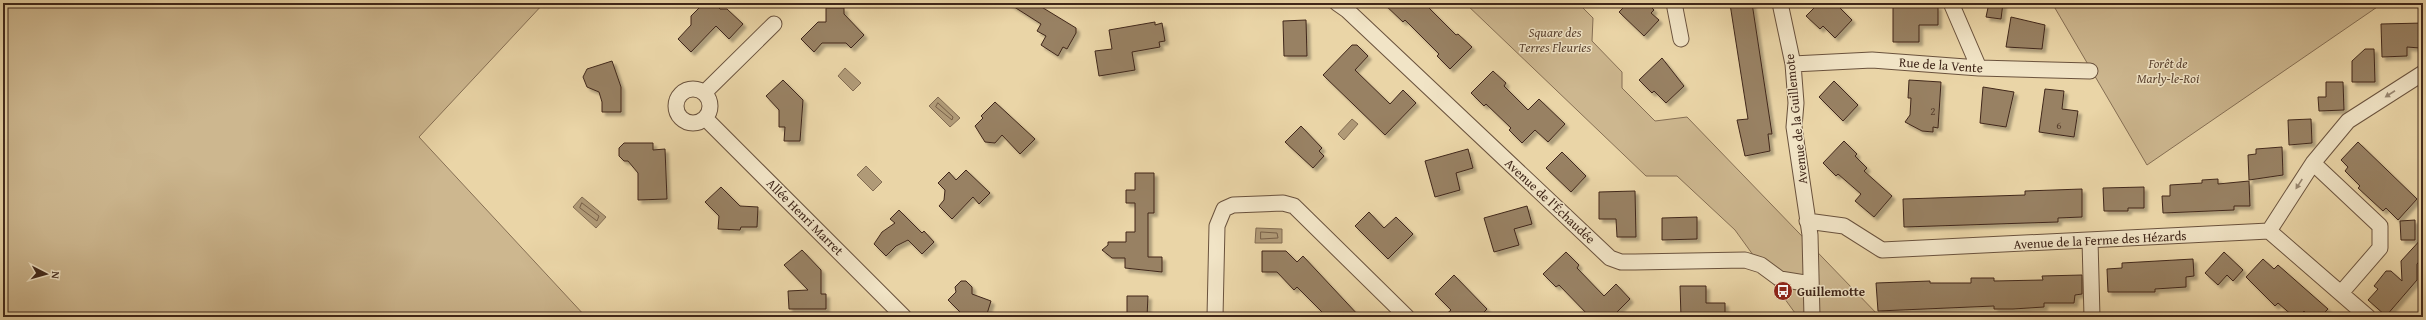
<svg xmlns="http://www.w3.org/2000/svg" width="2426" height="320" font-family="'Gentium Book Plus',serif">
<style>
.green{fill:#cdb78f;stroke:#866f54}
.water{fill:#b09a77;stroke:#836c52}
.lines{fill:none;stroke-linecap:round;stroke-linejoin:round}
.shore{stroke:#786048;stroke-width:1}
.building{fill:#988163;stroke:#40271a;filter:url(#shadow)}
.minor-casing{stroke:#6a523d;stroke-width:17}
.minor{stroke:#f1e4c6;stroke-width:15}
.oneway{fill:#988670}
.labels{text-anchor:middle;dominant-baseline:central;stroke-width:3;stroke-linejoin:round;paint-order:stroke}
.number-label{font-size:11px;fill:#563e2c}
.park-label{font-size:13px;font-style:italic;fill:#5c4431;stroke:#f1e4c6}
.street-label{font-size:13px;fill:#40271a;stroke:#f1e4c6}
.poi-label{font-size:13px;font-weight:bold;fill:#40271a;stroke:#f1e4c6;text-anchor:start}
</style>
<defs>
<filter id="shadow"><feDropShadow dx="3.5" dy="3.5" stdDeviation="1" flood-color="#0004"/></filter>
</defs>
<rect width="100%" height="100%" fill="#ead5a7"/>
<filter id="stains"><feTurbulence type="fractalNoise" baseFrequency=".005" numOctaves="4"/><feColorMatrix values="0 0 0 0 .2 0 0 0 0 .09 0 0 0 0 .02 0 0 0 .5 -.17"/></filter>
<radialGradient id="worn" r=".72"><stop offset=".6" stop-color="#630" stop-opacity="0"/><stop offset="1" stop-color="#630" stop-opacity=".3"/></radialGradient>
<path class="green" d="M3,3h541l-125,134 167,180h-583z
M1465,3h113l15,15 -1,23 30,31v16l33,33 32,-4 193,200h-73l-12,-4 -60,-83 -58,-54h-31z
M2052,3h331l-236,162z"/>
<path class="water" d="M845,68l16,15 -8,8 -15,-15z
M938,97l22,21 -10,9 -21,-21z
M1352,119l6,5 -14,16 -6,-6z
M866,166l16,16 -9,9 -16,-16z
M582,197l24,20 -10,11 -23,-21z
M1256,228l26,1v14h-27z"/>
<g class="lines">
<path class="shore" d="M938,103l15,14 -1,3 -16,-13z
M582,203l17,13 -2,5 -17,-13z
M1261,232l16,1 1,5 -17,1z"/>
</g>
<path class="building" d="M704,3h10l6,6h7l16,15 -14,15 -13,-13 -25,26 -13,-13 13,-14v-9z
M1008,3h27l41,25v5l-9,16 -4,-2 -5,9 -17,-11 5,-9 -9,-5 4,-7z
M1383,3h41l32,32 2,-1 14,13 -22,22 -13,-13 2,-2 -34,-34 -2,2z
M1628,3h19l7,7 -3,3 8,7 -15,16 -25,-24z
M1752,3l20,131h-4l2,17 -25,5 -8,-36 11,-1 -18,-115z
M1819,3h16l17,17 -17,18 -12,-12 -3,3 -14,-13z
M1989,3h14l-2,16 -15,-2z
M1893,5l45,1v19h-19v17h-26z
M826,8h18v6l20,21 -13,13 -5,-5h-24l-8,9 -13,-13 17,-17h8z
M2011,17l34,8 -3,24 -36,-2z
M1306,20l1,36h-23l-1,-35z
M1155,22v3l7,-2 3,18 -6,1 1,5 -28,5 3,18 -36,6 -4,-25 17,-2 -3,-19z
M2423,23v22h-3v3l-13,-1v9l-25,1 -1,-33z
M1352,45h5l11,11 -13,14 35,34 13,-14 13,13 -31,32 -62,-60z
M2365,49h9l1,33h-23v-21z
M1662,58l22,28 -18,17 -12,-12 -2,2 -13,-13z
M612,61l9,26v25h-19v-10l-3,-10 -12,-5 -4,-10 4,-8z
M1493,71l13,12 -2,3 24,24 11,-11 26,25 -17,18 -13,-12 -13,13 -13,-13 2,-2 -25,-24 -2,2 -13,-13z
M783,80l20,20 -3,41h-16l1,-14h-6v-17l-13,-14z
M1909,80l32,2 -3,46 -5,-1v5l-11,-1 -17,-9 5,-7 1,-17h-3z
M1834,81l24,24 -15,16 -24,-24z
M2326,82h17l1,28 -25,1 -1,-14h8z
M1983,87l31,5 -8,35 -26,-4z
M2045,89l19,2 -2,18 16,2 -4,26 -35,-5z
M995,102l40,37 -15,15 -18,-19 -7,8 -10,-1 -10,-16 8,-8 -2,-2z
M2311,119l1,24 -23,2 -1,-25z
M1301,126l21,22 -3,3 5,5 -11,12 -28,-26z
M1844,141l13,13 -2,2 12,12 -3,3 28,25 -18,21 -19,-16 6,-7 -23,-20 -2,2 -13,-13z
M2358,142l59,57 -19,21 -12,-12 -3,3 -25,-23 2,-2 -15,-15 3,-4 -7,-7z
M624,143h29v7l12,-1 2,50 -29,1v-27l-10,-12h-4l-5,-5v-8z
M2282,147l1,28 -34,5 -1,-25 8,-1v-5z
M1468,149l5,19 -17,5 4,17 -25,7 -10,-36z
M1562,152l24,24 -15,16 -25,-24z
M966,170l24,23 -11,11 -6,-7 -21,22 -13,-13 5,-6 1,-10 -7,-7 11,-11 7,8z
M1135,173h19v40h-6v44h14v15l-37,-4v-10h-13l-10,-8 6,-5v-3h18v-10h9v-29h-9v-13h9z
M2218,179v5l31,-3 1,25h-16v4l-71,3 -1,-17h8v-11l32,-2v-3z
M721,187l19,19 18,1 -1,20h-16l-1,3 -22,-1 1,-13 -14,-14z
M2144,187v21h-16v3h-24l-1,-23z
M2082,189v28l-24,1v4l-154,5 -1,-28 122,-4v-4z
M1635,191l1,46h-19l-1,-18h-17v-27z
M1527,206l5,18 -18,5 5,16 -25,7 -10,-34z
M899,210l23,23 2,-2 10,11 -12,12 -14,-14 -12,6 -10,10 -12,-12 8,-12 13,-9 -5,-4z
M1369,212l15,16 12,-11 17,17 -25,25 -33,-33z
M1697,217v22l-35,1v-22z
M2415,220v20h-14l-1,-19z
M2423,237v20l-6,7v16l-31,36 -18,-16 10,-11 -4,-3 12,-15h5l11,10 -1,-20z
M802,250l19,20v24h5v15h-37l-1,-18 20,-1 -24,-25z
M1262,251h24l11,11 6,-6 57,61h-33l-30,-30 -3,3 -17,-18h-15z
M1566,252l13,13 -2,3 27,28 12,-12 14,15 -18,18h-22l-31,-32 -3,2 -13,-13z
M2224,252l19,18 -10,11 -6,-6 -9,10 -13,-12z
M2193,259l1,17 -8,1v10l-31,2v3h-47l-1,-23 15,-1v-5z
M2263,259l11,10 4,-4 50,44 -8,8h-10l-6,-6 -6,6h-4l-16,-14 -3,3 -29,-29z
M1454,275l33,34 -8,8h-36l8,-7 -16,-16z
M2082,275v19l-7,1 -1,8h-30v4l-31,2h-19v-3l-116,5 -2,-28 54,-2v2h41v-5h23v3l49,-1 -1,-4z
M961,281h5l6,6v7l19,7 -5,16h-21l-17,-17 8,-8 -1,-5z
M1680,286h26v17h19v14h-44z
M1127,296h21l-1,21h-20z"/>
<g class="lines">
<defs>
<path id="minor" d="M1337,3l10,7 263,248 11,4h14l110,-2 16,5 19,14 31,5
M1674,3l7,36
M1780,3l13,61 3,39 -2,24 16,108 2,82
M1951,3l28,65
M1793,64l79,-4 107,8 111,3
M676 106a17 17 0 1 1 34 0a17 17 0 1 1-34 0Z
M704,93l70,-69
M705,118l199,199
M2313,163l67,63v22l-39,45
M1807,221l37,5 38,24 387,-19 99,86
M2269,231l44,-68 35,-42 75,-48
M2090,240l2,77
M1215,317l2,-91 7,-17 9,-4 50,-2 11,3 113,111"/>
</defs>
<use href="#minor" class="minor-casing"/>
<use href="#minor" class="minor"/>
</g>
<defs><path id="oneway-solid" d="M-6-.8H1V-3.2L6.5 0L1 3.2V.8H-6Z"/></defs>
<g class="oneway">
<use href="#oneway-solid" transform="translate(2390 94) rotate(147)"/>
<use href="#oneway-solid" transform="translate(2299 184) rotate(123)"/>
</g>
<defs>
<symbol id="bus-disc" viewBox="-11 -11 22 22"><circle r="9.5" fill="#8f2418" stroke="#f1e4c6"/><path d="M-5-6H5V4H4V6H2V4H-2V6H-4V4H-5ZM-3.5-4V0h7V-4ZM-3.5 1.2v1.5H-2V1.2ZM2 1.2v1.5H3.5V1.2Z" fill="#fff"/></symbol>
</defs>
<g fill-rule="evenodd">
<use href="#bus-disc" x="1772" y="280" width="22" height="22"/>
</g>
<g class="labels">
<g class="number-label">
<text x="1933" y="111">2</text>
<text x="2059" y="125">6</text>
</g>
<g class="park-label">
<text x="1555" y="32">Square des<tspan x="1555" dy="15">Terres Fleuries</tspan></text>
<text x="2168" y="63">Forêt de<tspan x="2168" dy="15">Marly-le-Roi</tspan></text>
</g>
<g class="street-label">
<text transform="translate(1941 65) rotate(4)">Rue de la Vente</text>
<text transform="translate(1796 119) rotate(-96)">Avenue de la Guillemote</text>
<text transform="translate(1550 201) rotate(43)">Avenue de l'Échaudée</text>
<text transform="translate(805 217) rotate(45)">Allée Henri Marret</text>
<text transform="translate(2100 240) rotate(-3)">Avenue de la Ferme des Hézards</text>
</g>
<g class="poi-label">
<text x="1797" y="291">Guillemotte</text>
</g>
</g>
<rect width="2426" height="320" fill="none" stroke="#ead5a7" stroke-width="16"/>
<rect x="4" y="4" width="2418" height="312" fill="none" stroke="#40271a" stroke-width="2"/>
<rect x="8" y="8" width="2410" height="304" fill="none" stroke="#40271a"/>
<g transform="translate(46 274) rotate(96)" stroke="#f1e4c6" stroke-width="3" paint-order="stroke">
<path d="M0-3L7 15L0 10L-7 15Z" fill="#40271a"/>
<text y="-6" font-size="11" font-weight="bold" text-anchor="middle" fill="#40271a">N</text>
</g>
<rect width="100%" height="100%" filter="url(#stains)"/>
<rect width="100%" height="100%" fill="url(#worn)"/>
</svg>
